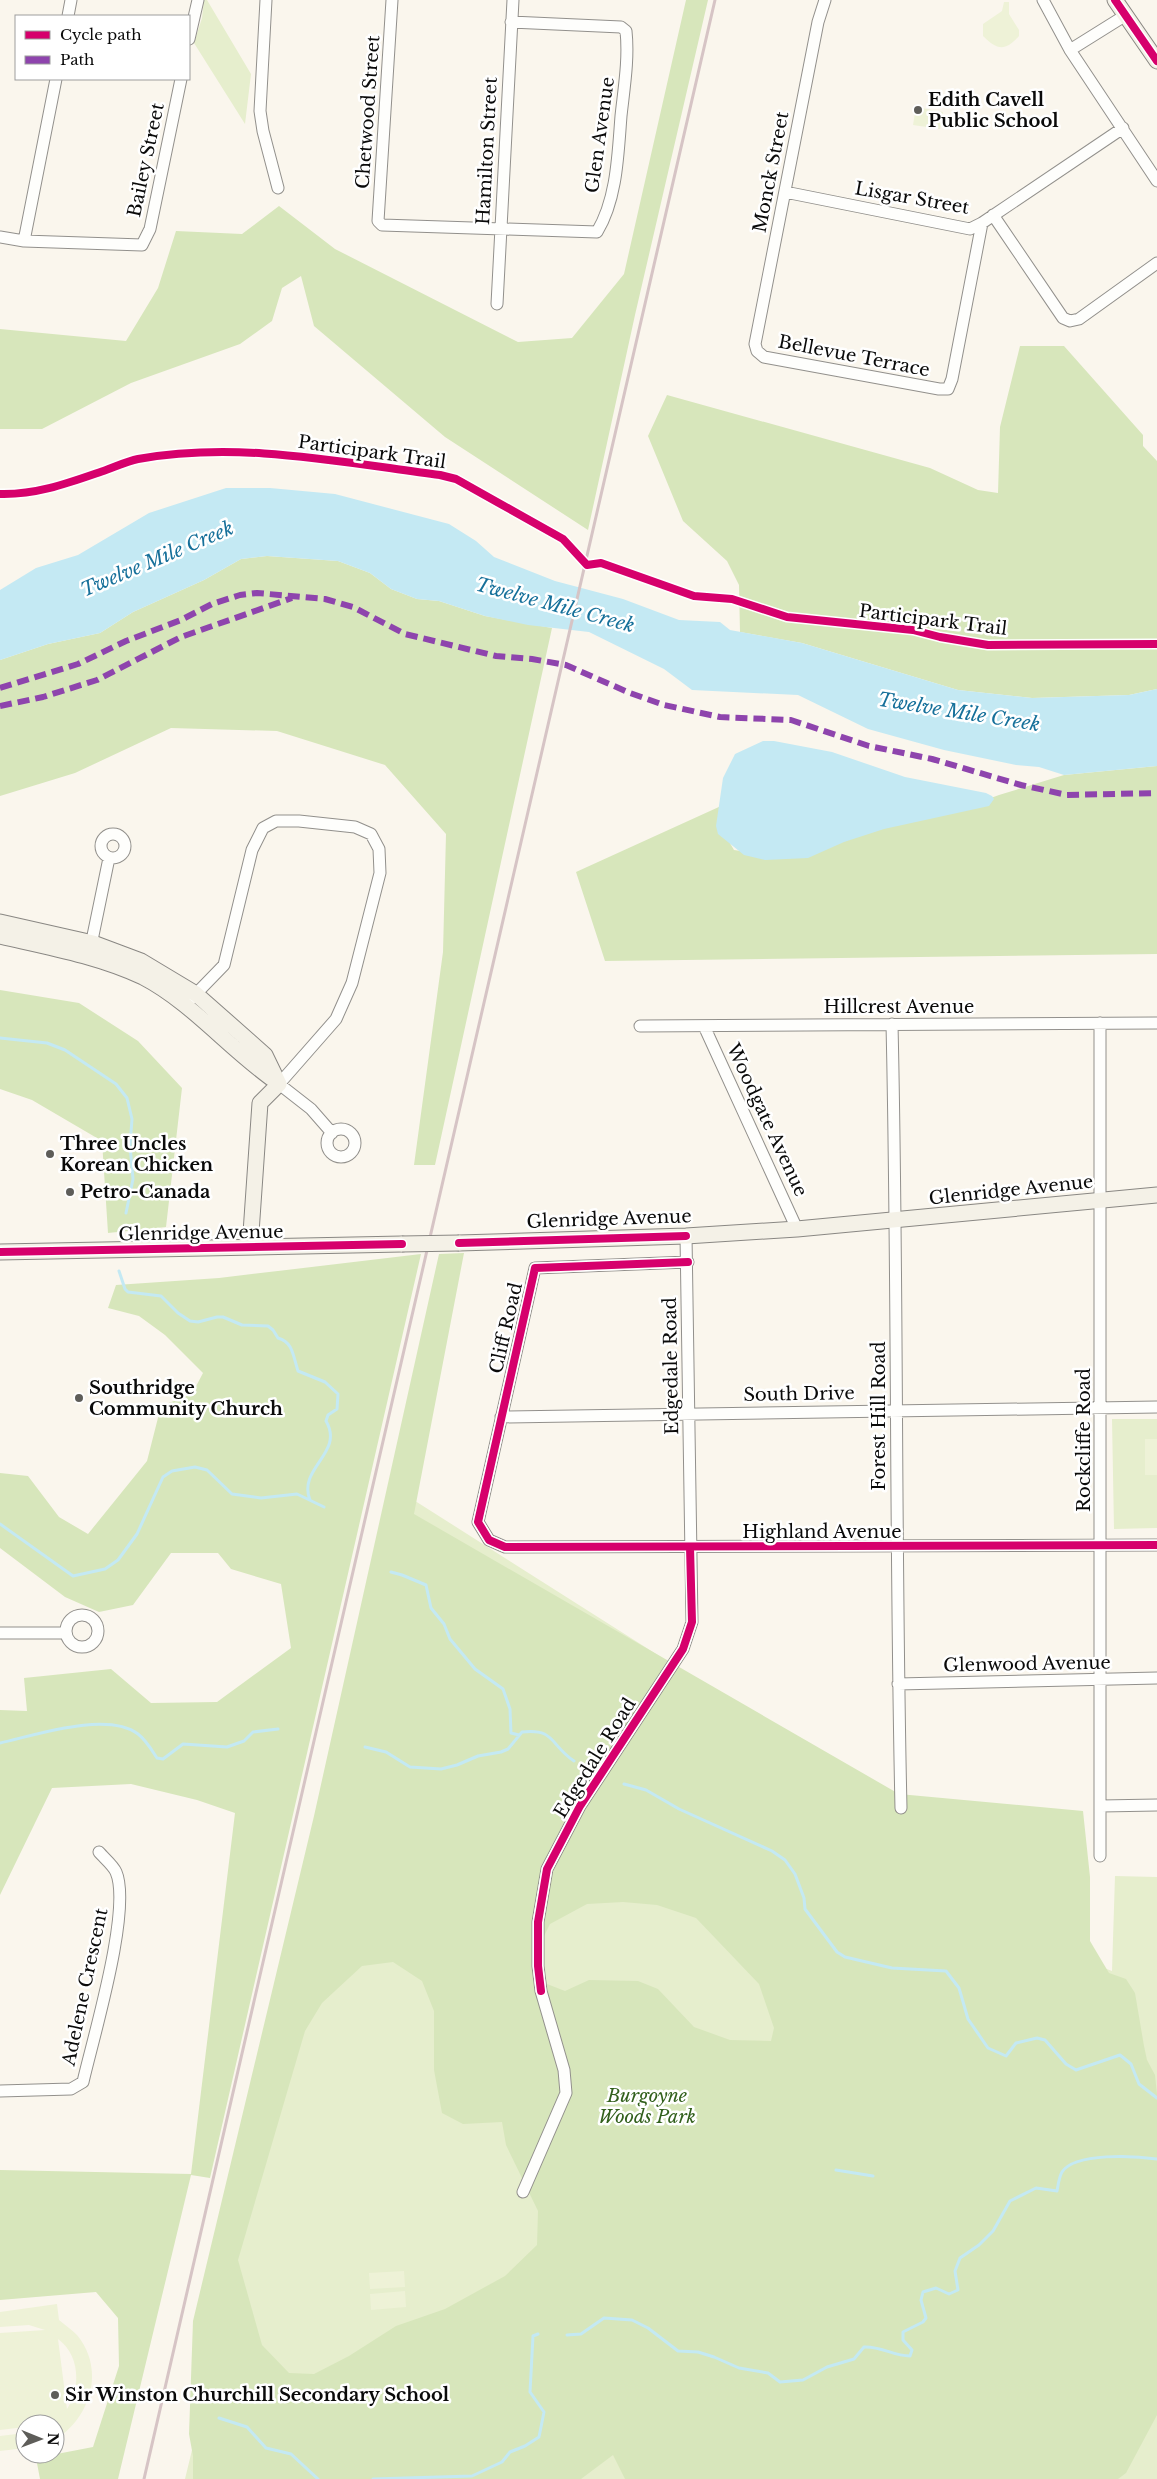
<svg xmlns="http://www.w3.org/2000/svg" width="1157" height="2479" font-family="'Libre Baskerville',serif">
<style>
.green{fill:#e6eecd}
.forest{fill:#d7e6bb;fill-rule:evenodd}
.pitch{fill:#eef2d7;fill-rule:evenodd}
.water{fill:#c4e9f3}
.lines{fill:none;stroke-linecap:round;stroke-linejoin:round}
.stream{stroke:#c4e9f3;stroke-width:3}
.street-casing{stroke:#92908c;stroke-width:13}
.secondary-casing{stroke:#898783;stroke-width:17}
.street{stroke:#fefefc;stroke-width:11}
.secondary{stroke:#f4f1e7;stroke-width:15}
.rail{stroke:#d6c4c5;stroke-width:3}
.secondary-bridge-casing{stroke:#898783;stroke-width:17;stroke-linecap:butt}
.secondary-bridge{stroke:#f4f1e7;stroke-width:15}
.quiet{stroke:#8e44ad;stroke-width:6;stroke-dasharray:12 6;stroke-linecap:butt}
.cycleway-casing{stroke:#fff;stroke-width:11}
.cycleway{stroke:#d6006c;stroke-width:8}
.poi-dot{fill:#5e5d59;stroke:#fff;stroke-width:2}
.labels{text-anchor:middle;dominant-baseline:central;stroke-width:5;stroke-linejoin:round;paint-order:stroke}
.poi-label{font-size:18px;font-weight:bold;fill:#0a0a0a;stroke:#fff;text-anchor:start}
.street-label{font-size:18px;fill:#0a0a0a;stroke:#fff}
.park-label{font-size:18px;font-style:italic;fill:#32601c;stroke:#fff}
.water-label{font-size:19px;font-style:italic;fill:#16709a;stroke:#fff}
</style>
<rect width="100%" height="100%" fill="#faf6ed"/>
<path class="green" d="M204,0h3l44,74 -6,50 -51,-81 8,-25z
M1112,1419h45v109l-43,1z
M401,1492l356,226 287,227 68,26 3,-95 42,1v602h-972l21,-87z"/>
<path class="forest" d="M686,0h22l-73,315 -47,215 -143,-93 -131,-111 -13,-50 -19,12 -10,33 -32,23 -109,39 -89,46h-42v-100l126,12 32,-53 18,-57 66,3 37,-28 56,43 183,93 54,-4 52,-64z
M1020,346h44l79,89v11l14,15v228l-28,6 -97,3 -74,-8 -156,-47 -62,-11 -1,-47 -12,-24 -44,-40 -35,-85 19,-41 263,73 48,22 20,3 2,-66z
M267,556l71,5 32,12 21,16 26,10 22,2 46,15 67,12 -117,537h-21l29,-213 3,-118 -61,-69 -108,-34 -106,-3 -96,45 -75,23v-136l48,-16 52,-11 33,-21 71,-32 37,-21z
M1157,766v188l-552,7 -29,-89 145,-66v22l13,22 13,2 203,-39 49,-18 65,-20z
M0,990l79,13 59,38 44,47 -16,139 -58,6 -6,-92 -70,-41 -32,-11z
M464,1253l-50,261 485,280 184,17 7,66v64l19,32 17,6 9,14 9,53 3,14 8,15 2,19v321l-31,58 -8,6h-493l-12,-24 -32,24h-388v-23l-4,-22 4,-113 121,-505 125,-562zM623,1902l34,3 39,13 63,66 15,44 -3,13 -41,-1 -36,-13 -36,-38 -20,-8 -49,-1 -24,11 -18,-7 -9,-36 12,-24 37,-20zM393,1962l29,19 12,30v59l8,43 21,11 39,-2 4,23 32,66 -1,34 -32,31 -60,33 -49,17 -47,30 -35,18 -25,-1 -27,-28 -24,-85 67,-229 17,-28 40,-37z
M421,1254l-211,924 -19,-3 -73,304h-78l-4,-21 57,-11 26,-81 -1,-48 -22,-26 -96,8v-130l191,4 44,-361 -38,-13 -66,-16 -79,4 -52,107v-185l27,1 -3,-33 87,-9 40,34 66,-1 74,-54 -10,-64 -50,-15 -13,-16h-47l-38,52 -34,7 -34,-15 -65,-49v-75l28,3 31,41 29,17 59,-73 14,-55 31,-12 11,-21 -38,-38 -26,-19 -31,-8 8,-23 103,-7z"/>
<path class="pitch" d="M1004,2h5v12l10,16v6c-14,16 -22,14 -36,0v-12l19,-13z
M916,107l27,5 -3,17 -27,-4z
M1145,1439h12v36h-12z
M404,2271l1,16 -35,2 -1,-16z
M405,2291l1,16 -35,3 -1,-16z
M57,2304l2,16c6,5 13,10 18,15 29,35 13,83 -22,105v-16h-3l4,-3 -31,3v3l-25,3v-97l45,-3 -16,-5 -29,2v-15zM58,2339c22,16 23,48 9,70z
M25,2433v15l-25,3v-15z"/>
<path class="water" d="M226,488h44l65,6 114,30 27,17 18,16 61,24 68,18 56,21 41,2 10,8 72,13 156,47 74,8 97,-3 28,-6v77l-93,9 -25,-8 -23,-2 -72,-15 -76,-21 -70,-34 -106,-5 -28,-21 -75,-37 -61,-7 -43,-9 -46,-15 -22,-2 -26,-10 -21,-16 -32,-12 -71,-5 -26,3 -37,21 -71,32 -33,21 -52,11 -48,16v-70l36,-22 42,-13 71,-42z
M763,741h11l58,11 73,25 81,16 6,3 2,3 -5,7 -105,23 -40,13 -36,16 -43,2 -21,-5 -26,-21 -2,-8 7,-48 12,-24z"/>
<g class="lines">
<path class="stream" d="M0,1038l47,5 18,7 51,34 11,14 5,21 -2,27 3,33 -7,34
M119,1271l6,18 3,3 33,4 17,17 12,8 8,1 19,-5h6l19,8 26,1 5,4 5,8c15,4 15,18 20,33l27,11 13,12 -1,15 -9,6 -2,6c19,32 -29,47 -16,79
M0,1524l73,52 32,-7 13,-9 19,-26 26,-57 9,-6 23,-4 12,3 25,24 29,4 36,-4 27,13
M391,1572l11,3 24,10 5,23 13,16 6,15 25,30 28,20 7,20 1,24 8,2
M0,1743c36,-8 107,-32 138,-9 8,6 13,15 19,24l6,1 20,-15 44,3 17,-6 9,-9 25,-3
M365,1747l21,5 24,15 31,2 16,-4 21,-9 23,-4 7,-3 14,-17c33,-4 28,13 52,29
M624,1784l22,6 33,19 93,42 13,9 10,14 9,24 1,11 32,43 8,5 47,11 54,3 13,17 9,31 20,29 18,8 10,-13 21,-5 8,2 21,24 10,6 44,-15 11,9 8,20 18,14
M836,2170l37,6
M567,2335l14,-1 23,-16 28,2 16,8 30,23 20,1 16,5 25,11 29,5 12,9 23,-2 24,-13 27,-8 10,-12c17,-1 29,9 46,9l2,-6 -9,-10v-8l20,-10 3,-4 -5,-18 2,-8 13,-4 13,6 9,-4 -3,-19 5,-13 19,-13 14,-14 17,-30 26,-13 21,3c1,-5 2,-14 5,-19 13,-20 74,-16 95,-13
M219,2418l28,9 19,21 25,6 27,25
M373,2479l99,-3 30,-14 8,-10 15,-6 14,-9 5,-25 -14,-20 3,-56 5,-2"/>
<defs>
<path id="street" d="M266,0l-6,111 3,20 15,57
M392,0l-14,221 4,4 215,7c20,-33 21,-78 24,-116 3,-28 8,-57 5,-85l-5,-4 -110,-5
M825,0l-7,22 -63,322 2,7 7,6 175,32h9l4,-10 30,-156
M1043,0l27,50 87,131
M68,16l3,-16
M189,39l9,-39
M1070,50l56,-35
M785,192l185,37 12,-6 141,-95
M993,215l70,103 7,3 9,-2 78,-56
M0,237l24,4 118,4 8,-16 31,-150
M24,241l32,-162
M497,304l16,-304
M101 846a12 12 0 1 1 24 0a12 12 0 1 1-24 0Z
M90,950l19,-92
M191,999l33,-34 28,-115 11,-22 13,-7h23l56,6 16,7 8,15 1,24 -28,110 -16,36 -57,65 32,25 21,24
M1100,1023v833
M892,1024c6,262 3,523 9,784
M640,1026l517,-3
M704,1026l93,203
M327 1143a14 14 0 1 1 28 0a14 14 0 1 1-28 0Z
M688,1262l-153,6 -57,254 11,18 16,7 652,-2
M501,1417l656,-10
M66 1631a16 16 0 1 1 32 0a16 16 0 1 1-32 0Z
M0,1633h65
M898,1684l259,-6
M1101,1806l56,-1
M0,2091l71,-2 12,-7c10,-44 49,-173 33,-210 -3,-7 -12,-14 -17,-20
M523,2192l43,-99 -2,-23 -23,-79 -3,-25v-44l9,-53 33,-63 103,-157 9,-27 -6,-386"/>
<path id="secondary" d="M1115,0l42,61
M0,922l93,21 48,18 55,33 69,61 14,29
M0,936c48,11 98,20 143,41 50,26 88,74 135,106
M459,1243l227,-7 111,-7 360,-34
M250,1247l10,-144 19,-19
M0,1252l402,-8"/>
</defs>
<use href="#street" class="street-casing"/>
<use href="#secondary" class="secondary-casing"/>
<use href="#street" class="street"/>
<use href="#secondary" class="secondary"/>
<path class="rail" d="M144,2479l571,-2479"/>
<defs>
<path id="secondary-bridge" d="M402,1244l57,-1"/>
</defs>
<use href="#secondary-bridge" class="secondary-bridge-casing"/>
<use href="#secondary-bridge" class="secondary-bridge"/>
<path class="quiet" d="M0,688l78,-24 48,-23 55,-21 31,-16 28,-9 17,-2 68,6 28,8 52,27 91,22 36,3 34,6 64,28 34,12 56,12 71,3 78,26 63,13 89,26 46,10 90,-2
M0,706l43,-9 54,-17 84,-43 111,-39"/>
<defs>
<path id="cycleway" d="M1115,0l42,61
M0,494c38,1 71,-12 106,-24 11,-4 22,-9 32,-11 101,-18 202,3 302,16l16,4 107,60 24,26 14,-2 93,33 38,3 55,18 126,13 27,7 48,8 169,-1
M459,1243l227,-7
M0,1252l402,-8
M688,1262l-153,6 -57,254 11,18 16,7 652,-2
M541,1991l-3,-25v-44l9,-53 33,-63 103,-157 9,-27 -2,-75"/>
</defs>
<use href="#cycleway" class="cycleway-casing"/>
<use href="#cycleway" class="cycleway"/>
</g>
<g class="poi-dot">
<circle cx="918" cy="110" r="5"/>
<circle cx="50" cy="1154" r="5"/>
<circle cx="70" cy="1192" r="5"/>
<circle cx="79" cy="1398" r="5"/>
<circle cx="55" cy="2395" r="5"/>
</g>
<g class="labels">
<g class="poi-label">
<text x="928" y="100">Edith Cavell<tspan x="928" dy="21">Public School</tspan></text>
<text x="60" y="1144">Three Uncles<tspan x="60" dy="21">Korean Chicken</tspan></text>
<text x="80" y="1192">Petro-Canada</text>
<text x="89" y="1388">Southridge<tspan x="89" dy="21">Community Church</tspan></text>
<text x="65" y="2395">Sir Winston Churchill Secondary School</text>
</g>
<g class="street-label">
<text transform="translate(368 112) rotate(-86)">Chetwood Street</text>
<text transform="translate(600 135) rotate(-82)">Glen Avenue</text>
<text transform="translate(487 151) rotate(-87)">Hamilton Street</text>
<text transform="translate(146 160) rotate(-78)">Bailey Street</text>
<text transform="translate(771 172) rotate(-79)">Monck Street</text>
<text transform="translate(912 198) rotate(10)">Lisgar Street</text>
<text transform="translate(854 356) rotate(11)">Bellevue Terrace</text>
<text transform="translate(372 452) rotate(8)">Participark Trail</text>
<text transform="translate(933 620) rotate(7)">Participark Trail</text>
<text x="899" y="1007">Hillcrest Avenue</text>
<text transform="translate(767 1120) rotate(65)">Woodgate Avenue</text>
<text transform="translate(1011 1190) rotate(-6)">Glenridge Avenue</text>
<text transform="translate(609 1219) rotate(-2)">Glenridge Avenue</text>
<text transform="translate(201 1233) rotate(-1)">Glenridge Avenue</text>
<text transform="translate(506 1328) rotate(-77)">Cliff Road</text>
<text transform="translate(671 1366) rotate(-91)">Edgedale Road</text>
<text transform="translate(799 1394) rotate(-1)">South Drive</text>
<text transform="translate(879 1416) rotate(-90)">Forest Hill Road</text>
<text transform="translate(1084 1440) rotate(-90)">Rockcliffe Road</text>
<text x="822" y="1532">Highland Avenue</text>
<text transform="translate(1027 1664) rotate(-1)">Glenwood Avenue</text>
<text transform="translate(595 1758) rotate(-58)">Edgedale Road</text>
<text transform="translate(85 1987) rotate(-78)">Adelene Crescent</text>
</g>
<g class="park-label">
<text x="647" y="2096">Burgoyne<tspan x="647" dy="21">Woods Park</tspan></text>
</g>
<g class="water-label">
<text transform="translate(157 559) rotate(-23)">Twelve Mile Creek</text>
<text transform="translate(555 605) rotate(15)">Twelve Mile Creek</text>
<text transform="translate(959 712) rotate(9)">Twelve Mile Creek</text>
</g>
</g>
<rect x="15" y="15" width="175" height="65" fill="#ffffff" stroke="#9d9d9d"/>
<rect x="25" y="31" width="25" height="8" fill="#d6006c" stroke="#9d9d9d"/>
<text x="60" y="40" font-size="15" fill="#0a0a0a">Cycle path</text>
<rect x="25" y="56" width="25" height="8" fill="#8e44ad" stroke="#9d9d9d"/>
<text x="60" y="65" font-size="15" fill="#0a0a0a">Path</text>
<g transform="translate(40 2439) rotate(91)"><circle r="24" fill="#ffffff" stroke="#9d9d9d"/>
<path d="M0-4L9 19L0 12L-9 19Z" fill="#5e5d59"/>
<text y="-8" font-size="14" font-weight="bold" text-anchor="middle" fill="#0a0a0a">N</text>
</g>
</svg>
